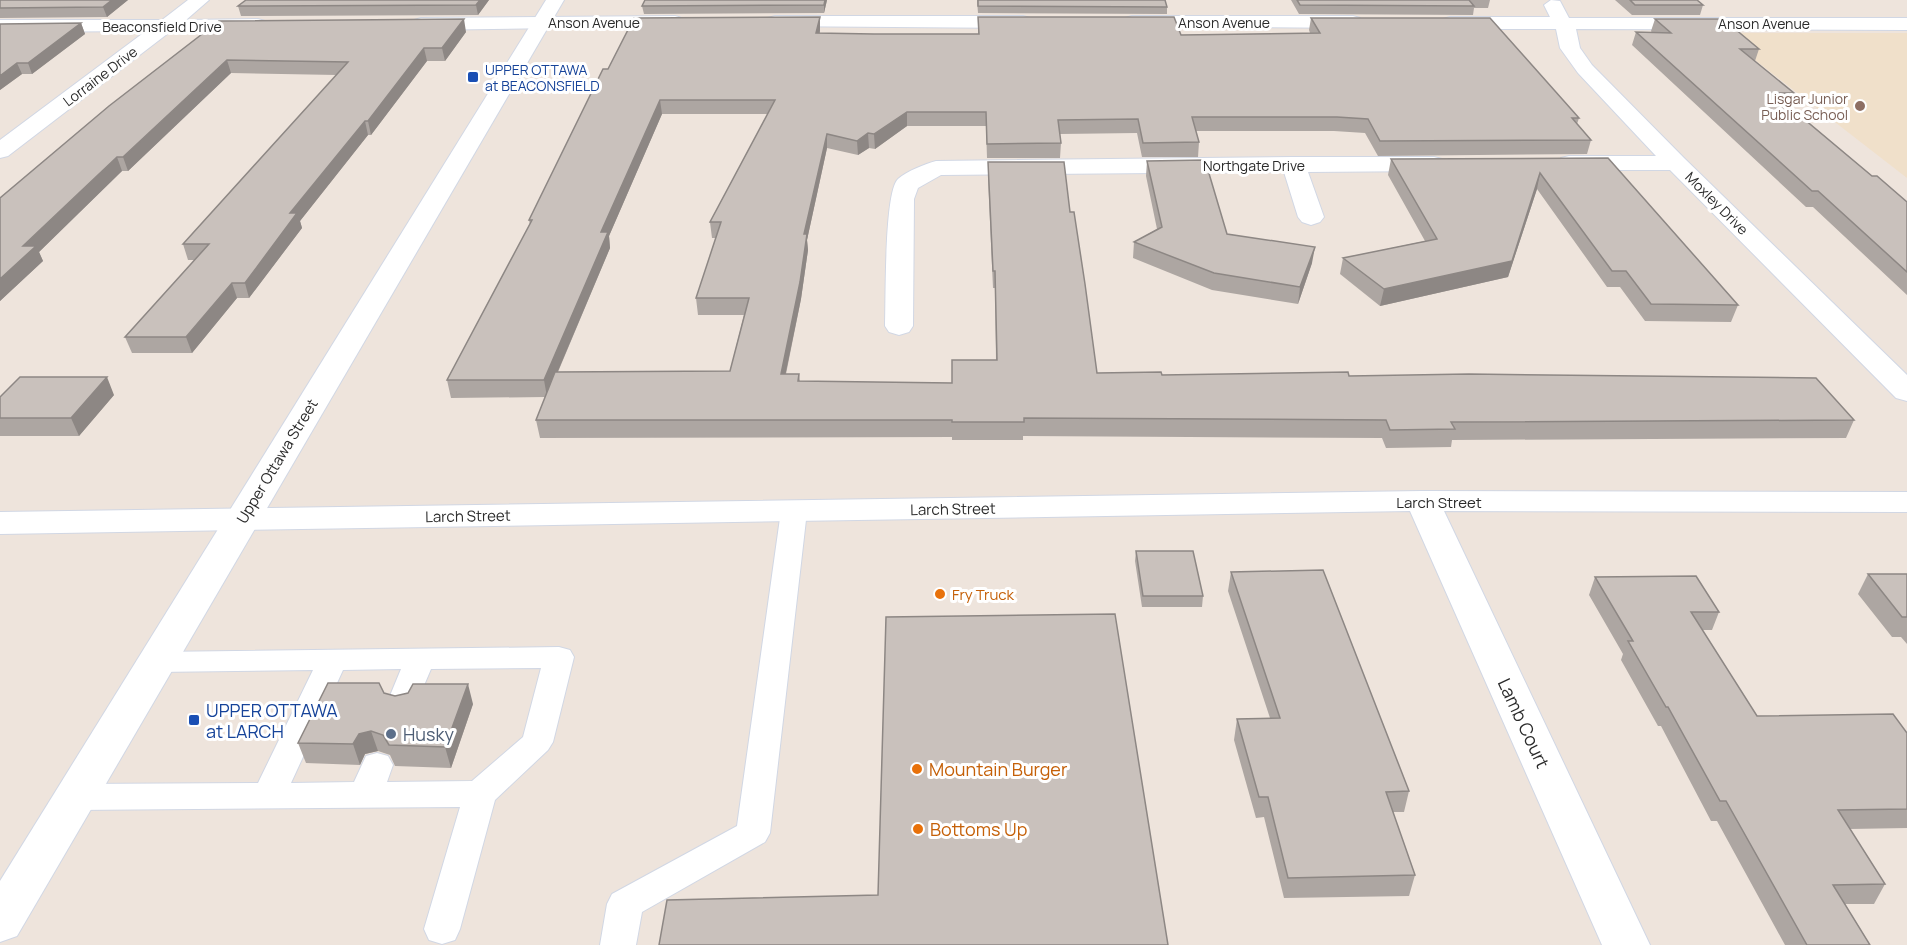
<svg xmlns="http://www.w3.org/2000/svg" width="1907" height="945" font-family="Manrope,sans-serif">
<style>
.education{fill:#f0e0ca}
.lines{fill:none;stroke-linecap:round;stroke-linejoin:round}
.lane-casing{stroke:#d1d7e4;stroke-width:2}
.street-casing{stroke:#d1d7e4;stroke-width:2}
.secondary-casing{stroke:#d1d7e4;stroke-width:2}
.lane{fill:#fff;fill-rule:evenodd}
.street{fill:#fff;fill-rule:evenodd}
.secondary{fill:#fff;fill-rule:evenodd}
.wall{fill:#ada6a2;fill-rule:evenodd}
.shaded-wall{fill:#8d8784}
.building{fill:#c9c1bc;stroke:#8d8784;stroke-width:1.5}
.transit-dot{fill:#1a4fb4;stroke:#fff;stroke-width:2}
.education-dot{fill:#8d6e63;stroke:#fff;stroke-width:2}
.food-dot{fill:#e8710a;stroke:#fff;stroke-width:2}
.service-dot{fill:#5c6f8a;stroke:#fff;stroke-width:2}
.labels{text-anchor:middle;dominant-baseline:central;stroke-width:6;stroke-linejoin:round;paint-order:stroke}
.far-street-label{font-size:14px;fill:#2b2b2b;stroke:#fff}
.far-transit-label{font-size:14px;fill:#164399;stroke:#fff;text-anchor:start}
.far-education-label{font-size:14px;fill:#785e54;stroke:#fff;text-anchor:end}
.street-label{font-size:15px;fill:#2b2b2b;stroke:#fff}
.food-label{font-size:15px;fill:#c56008;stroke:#fff;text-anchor:start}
.near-transit-label{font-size:18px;fill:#164399;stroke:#fff;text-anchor:start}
.near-street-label{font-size:18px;fill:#2b2b2b;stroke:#fff}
.near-service-label{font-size:18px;fill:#4e5e75;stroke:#fff;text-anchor:start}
.near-food-label{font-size:18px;fill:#c56008;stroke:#fff;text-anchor:start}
</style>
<rect width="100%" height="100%" fill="#eee4dc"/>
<path class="education" d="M1720,33h187v145z"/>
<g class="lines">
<defs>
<path id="lane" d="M794,503l9,2 4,6 -37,322 -5,9 -123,70 -6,33h-36l7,-41 5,-10 125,-68 44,-315 4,-6z
M559,647l11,3 4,7 -21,85 -5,8 -53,50 -35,129 -5,11 -13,4 -13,-4 -5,-11 36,-122 -385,3 -12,-4 -5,-9 5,-9 12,-4 183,-1 55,-113 -157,2 -11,-3 -4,-7 4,-7 11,-3zM541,668l-18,69 -51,44 -85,1 6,-17 -5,-9 -11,-3 -11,3 -12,26 -63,1 52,-113 58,-1 -14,34 4,8 11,3 11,-3 18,-42z"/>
<path id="street" d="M188,0h21l-23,20 72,-1 7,2 3,4 -3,4 -7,2h-87l-163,125 -8,2v-18l146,-109 -146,1v-12h162z
M1551,0l9,1 9,17h338v12l-331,-1 4,19 12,17 92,93 223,217v26l-11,-3 -226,-228h-101l-8,-2 -4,-5 4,-5 8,-2h87l-78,-83 -18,-25 -4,-19h-106l-7,-2 -3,-4 3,-4 7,-2h100l-6,-12z
M675,16l7,2 3,4 -3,4 -261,4 -7,-2 -3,-4 3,-4 7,-2z
M775,16h248l7,2 3,4 -3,4 -7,2 -255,-2 -3,-4 3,-4z
M1132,16h221l7,2 3,4 -3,4 -7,2 -228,-2 -3,-4 3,-4z
M1293,157h141l8,2 4,5 -4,5 -8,2 -126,1 16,45 -4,5 -9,3 -9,-3 -4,-5 -14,-45 -343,3 -23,13 -4,11 -1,127 -4,6 -10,3 -10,-3 -4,-6c1,-24 -1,-134 13,-147 9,-8 27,-15 38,-18z
M1422,491l485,1v20l-463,-1 206,434h-48l-192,-434 -1410,23v-22z"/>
<path id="secondary" d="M546,0h18l-547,936 -17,6v-61z"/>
</defs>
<use href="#lane" class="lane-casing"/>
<use href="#street" class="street-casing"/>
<use href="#secondary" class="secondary-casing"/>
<use href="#lane" class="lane"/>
<use href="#street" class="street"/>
<use href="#secondary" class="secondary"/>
</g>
<path class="wall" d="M0,0h128l-21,17 -107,1z
M489,0l-11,15 -237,1 -3,-10z
M645,0h182l-3,13 -180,1 -2,-8z
M977,0l190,7v7l-189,-1z
M1291,0h199l-2,8h-14l-1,7 -174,-1z
M1615,0h82l6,5 -3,10h-68z
M820,17v17h158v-17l203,18 129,-2 -1,-3 2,-12 268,100 -2,6 14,16 -4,14 -209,2 -13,-23 -31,-2h-138l3,11 -1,15h-56l-5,-24 -77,1 1,9 -1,15h-73l-1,-32h-79l-32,23 -6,-1 -11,7 -31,-7 -20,92 1,10 -7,49 -15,75h13l1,7 152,2 44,-23 -1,-72h-2l-5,-111v-15l82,50 27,161 65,2 187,1 505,44 -8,18 -394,2 -1,7 -65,1 -4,-10 -359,-2v4h-71v-3l-412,1 -4,-18 9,-23 -94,1 -4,-18 83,-155 -1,-5 79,-151zM662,114h106l-58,108 2,16h4l-20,60 2,17h46l-14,56 -172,1 52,-124 -1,-12z
M1655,19l104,30 -4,12 39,32 -5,14 83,69 35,26v93l-94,-88h-7l-174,-162 4,-13 16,1 -1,-2z
M219,21l247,11 -21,29h-18l-56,74h-3l-68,86 2,7 -53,70h-12l-45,55h-60l-7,-16 70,-77h-7l-5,-16 154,-169 -106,-2 -103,98h-6l-83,81 4,9 -43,40v-103z
M81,23l4,11 -53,40h-10l-22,16v-66z
M1608,158l130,147 -7,17 -86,-1 -25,-34h-13l-70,-98 -29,88 -128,29 -40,-32 3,-16 82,-17 -37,-66 3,-16z
M1147,161l80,73 85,29 -14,41 -86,-14 -79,-32 1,-16 23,-13 -11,-53z
M114,395l-35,41h-79v-39z
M1136,551l67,45 -1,11h-60l-7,-46z
M1231,572l178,219 -5,21h-11l22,63 -6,21 -125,2 -20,-81 -8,1 -22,-78 3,-21 33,-1 -42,-127z
M1868,574h39v70l-6,-7h-9l-34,-43z
M1595,577l124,35 -7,18h-10l55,86 150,17v95l-57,1 35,55 -11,20h-29l25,41h-85l-68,-124h-6l-50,-95h-3l-37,-66 2,-6 -34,-59z
M384,693l11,3 78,8 -22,64 -56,-2 -5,-11 -12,-4 -13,3 -5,11 -54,-2 -8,-20z"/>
<path class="shaded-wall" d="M112,0h16l-21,17 -4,-10z
M480,0h9l-11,15 -2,-10z
M825,0h2l-3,13v-8z
M820,17v13l-3,17 -1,-14z
M464,19l2,13 -21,29 -3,-13z
M81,23l4,11 -53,40 -4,-11z
M424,48l3,13 -56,74 -3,-14z
M227,60l4,13 -103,98 -5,-14z
M17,63l5,11 -22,16v-14z
M660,100l2,14 -53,122 1,12 -63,149 -3,-17 57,-148z
M907,112v14l-32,23 -1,-15z
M365,121l3,14 -68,86 2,7 -53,70 -4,-15 45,-70z
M868,133l1,15 -11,7 -1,-14z
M827,134v14l-20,92 1,10 -7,49 -19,92 -1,-17 23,-140z
M117,157l5,14 -83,81 4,9 -43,40v-22l23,-33z
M1540,173l-3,16 -29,88 -128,29 4,-17z
M1315,247l-3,16 -14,41 2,-17z
M232,283l5,15 -45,55 -6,-16z
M107,377l7,18 -35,41 -8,-18z
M468,684l5,20 -22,64 -6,-21z
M371,731l7,20 -13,3 -5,11 -7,-21 6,-10z"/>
<path class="building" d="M0,0h112l-9,7 -103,1z
M246,0h234l-4,5 -238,1z
M645,0h180l-1,5 -182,1z
M978,0h187l2,7 -189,-1z
M1297,0h172l5,6 -174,-1z
M1630,0h67l6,5h-68z
M820,17l-4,16 58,1h105l-1,-17h196l7,18 139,-2 -9,-15h179l89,100h-7l19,22 -211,1 -12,-22 -31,-2h-145l7,25 -56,1 -5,-24 -80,1 3,23 -74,1 -1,-32h-79l-33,22 -6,-1 -11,8 -30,-7 -23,100h3l-7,48 -19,92h18l-1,7 154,2v-23h45l-2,-89h-2l-5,-109h76l6,50h4l11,72 12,89 64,-1 1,3 186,-3 1,4 120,-2 347,4 38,42 -403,2 4,7 -65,1 -4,-10 -362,-2v4h-72v-2h-416l19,-48 175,-1 19,-73h-53l25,-76h-11l65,-122h-115l-59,132h7l-64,148h-97l85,-160h-3l74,-151h5l26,-51z
M464,19l-22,29h-18l-56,73h-3l-75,92h7l-52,70h-13l-46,54h-61l84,-93h-26l165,-182 -121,-2 -104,97h-6l-94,89h13l-36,33v-81l109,-92 110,-85z
M1655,19h68l36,30h-19l54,44h-21l99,83h5l30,26v70l-89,-81h-6l-176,-159 35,1z
M81,23l-53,40h-11l-17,13v-52z
M1608,158l130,147 -87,-1 -25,-33h-14l-72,-98 -28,88 -128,28 -41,-31 94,-19 -46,-80z
M1205,160l22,74 88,13 -15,40 -86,-14 -80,-31 28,-15 -15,-66z
M20,377h87l-36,41h-71v-21z
M1136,551h57l10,45h-60z
M1323,570l86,221 -23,1 29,83 -127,3 -20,-81h-9l-22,-78 43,-1 -49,-146z
M1868,574h39v43h-5z
M1696,576l23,36h-28l66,104 136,-2 14,19v76l-69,1 47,74 -52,1 37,60h-63l-81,-144h-6l-52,-94h-2l-38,-66h5l-38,-64z
M1115,614l53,331h-509l8,-45 211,-5 8,-278z
M328,683h51l5,10 11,3 13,-3 5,-9h55l-23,63 -56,-2 -6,-10 -12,-4 -12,3 -6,10 -55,-1z"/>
<g class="transit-dot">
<rect x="467" y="71" width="12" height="12" rx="3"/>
<rect x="188" y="714" width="12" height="12" rx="3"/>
</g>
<circle class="education-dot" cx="1860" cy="106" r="6"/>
<g class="food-dot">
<circle cx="940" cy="594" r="6"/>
<circle cx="917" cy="769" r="6"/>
<circle cx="918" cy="829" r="6"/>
</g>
<circle class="service-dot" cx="391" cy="734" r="6"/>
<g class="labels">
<g class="far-street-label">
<text x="594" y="22">Anson Avenue</text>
<text x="1224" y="22">Anson Avenue</text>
<text x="1764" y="23">Anson Avenue</text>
<text x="162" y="26">Beaconsfield Drive</text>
<text transform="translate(100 76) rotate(-37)">Lorraine Drive</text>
<text x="1254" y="165">Northgate Drive</text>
<text transform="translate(1717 203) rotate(45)">Moxley Drive</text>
</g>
<g class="far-transit-label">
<text x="485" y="69">UPPER OTTAWA<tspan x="485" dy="16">at BEACONSFIELD</tspan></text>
</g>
<g class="far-education-label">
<text x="1848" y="98">Lisgar Junior<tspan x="1848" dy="16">Public School</tspan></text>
</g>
<g class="street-label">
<text transform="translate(277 461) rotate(-59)">Upper Ottawa Street</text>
<text x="1439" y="502">Larch Street</text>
<text transform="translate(953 509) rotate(-1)">Larch Street</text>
<text transform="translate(468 516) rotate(-1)">Larch Street</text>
</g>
<g class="food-label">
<text x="952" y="594">Fry Truck</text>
</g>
<g class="near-transit-label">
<text x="206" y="710">UPPER OTTAWA<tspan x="206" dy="21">at LARCH</tspan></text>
</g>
<g class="near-street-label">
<text transform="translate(1524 723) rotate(65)">Lamb Court</text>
</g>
<g class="near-service-label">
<text x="403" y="734">Husky</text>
</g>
<g class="near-food-label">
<text x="929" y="769">Mountain Burger</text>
<text x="930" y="829">Bottoms Up</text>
</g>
</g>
</svg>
